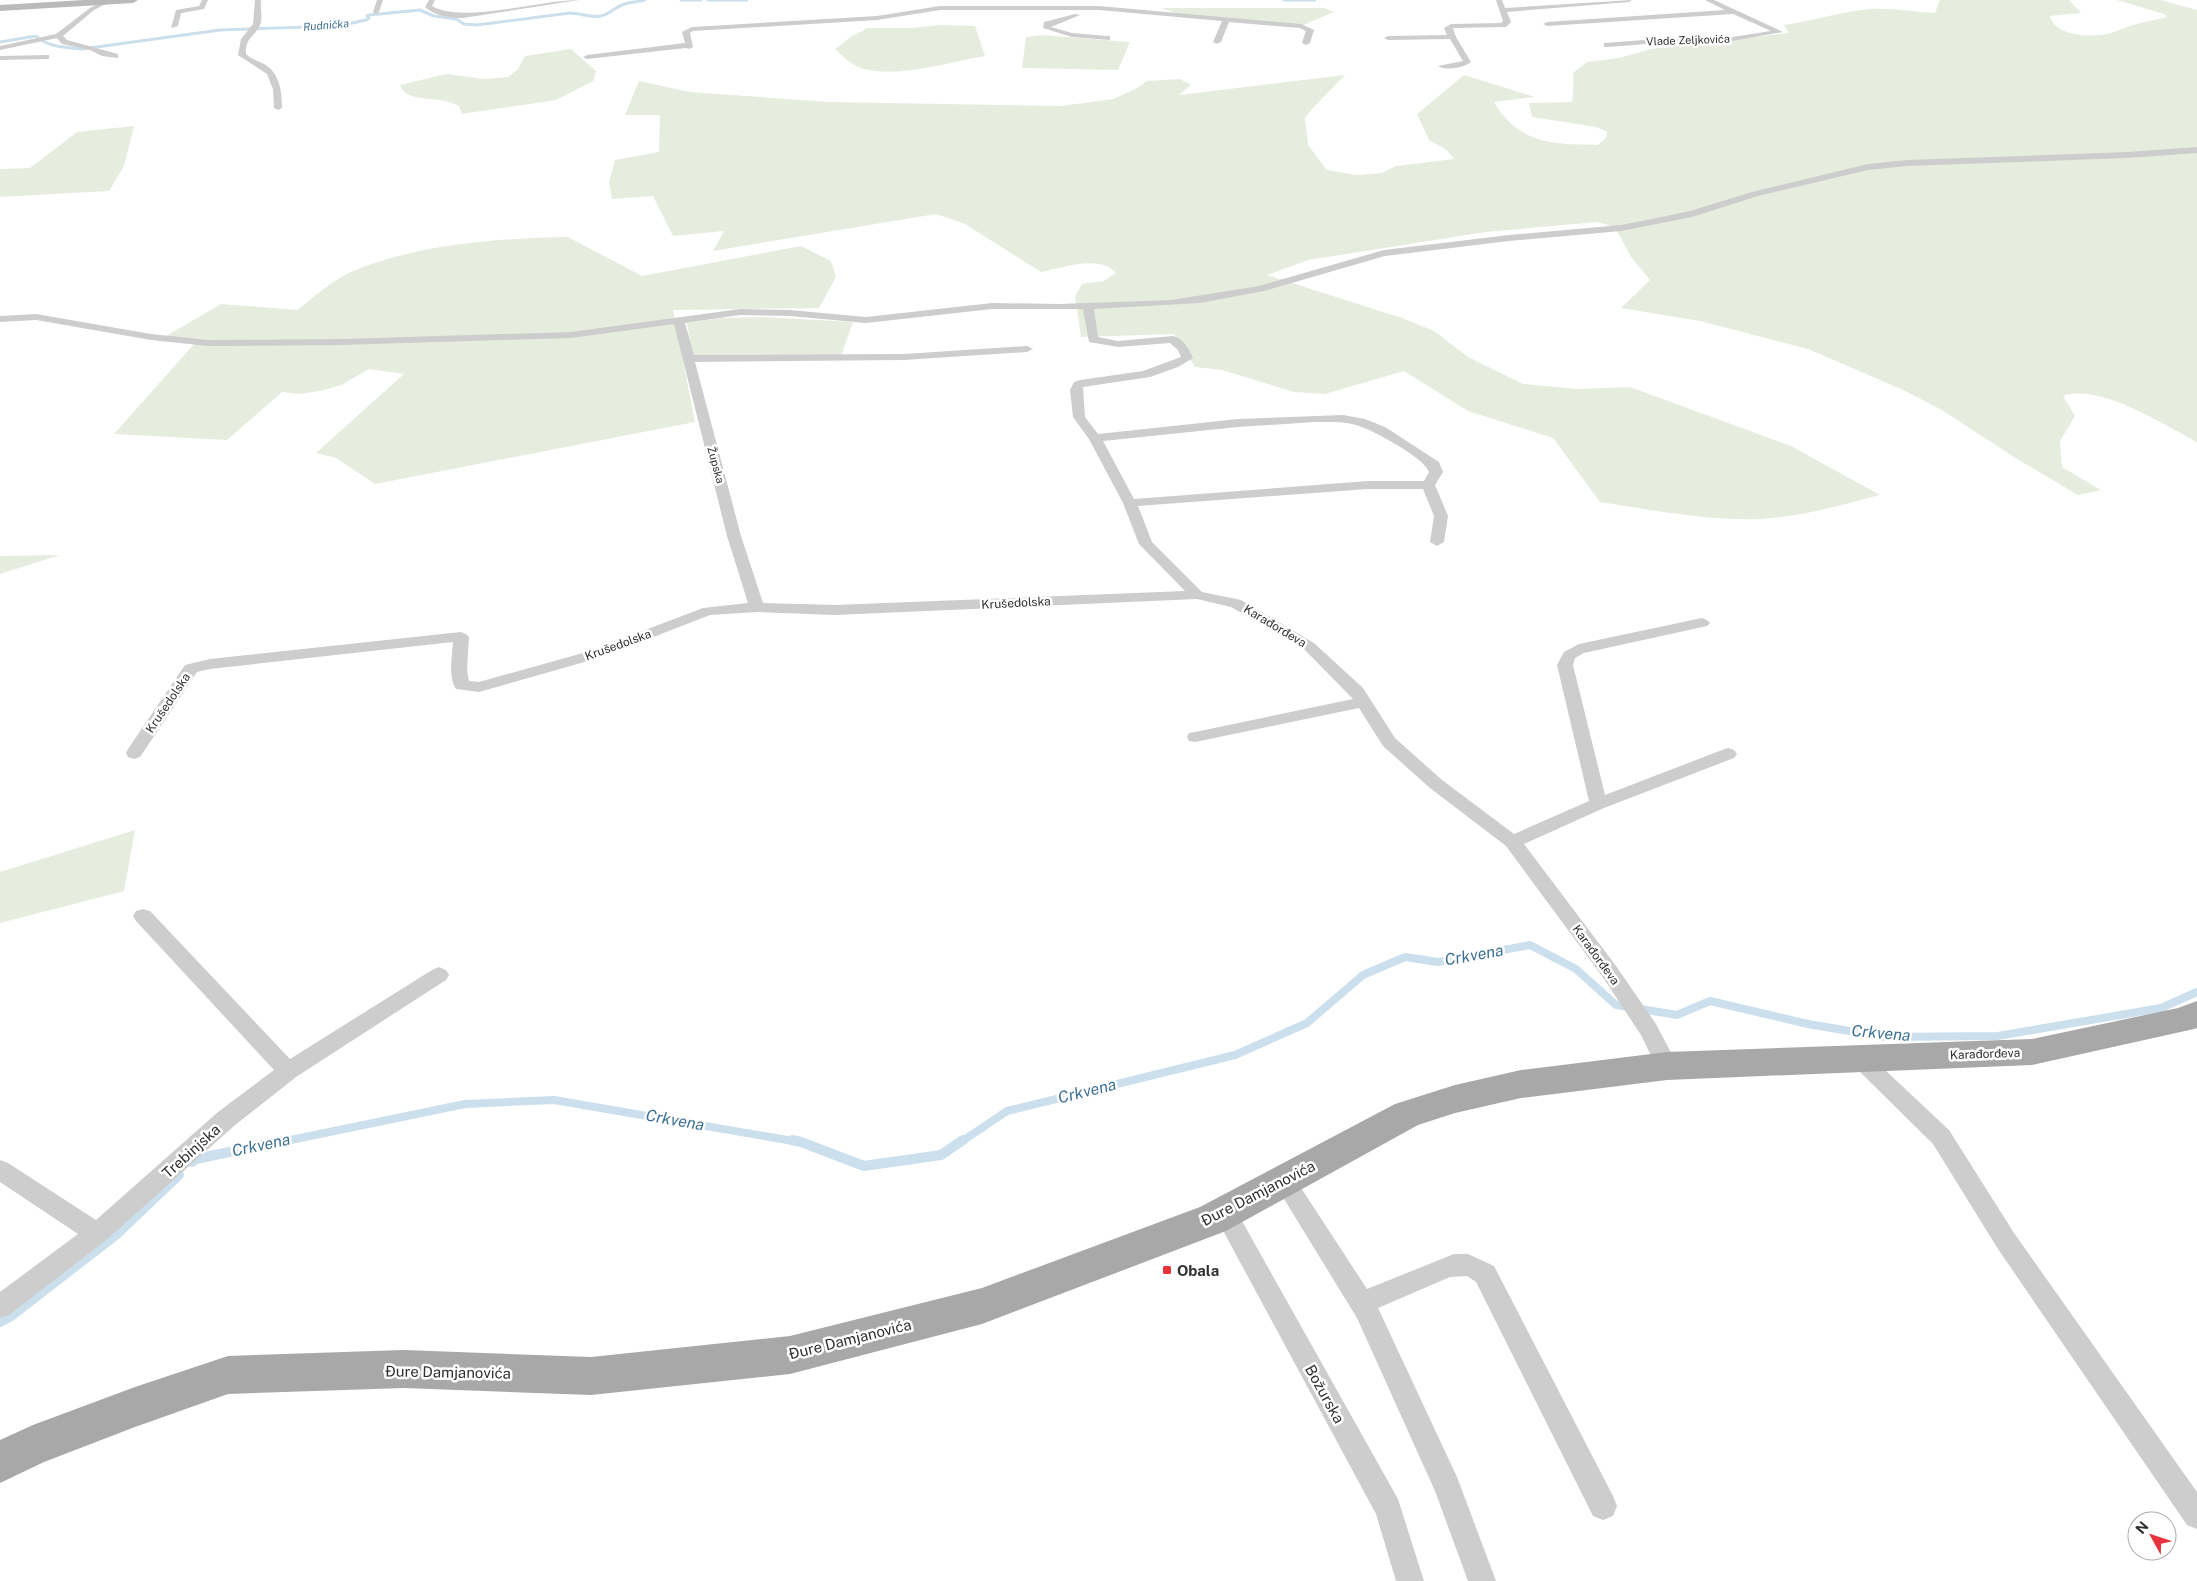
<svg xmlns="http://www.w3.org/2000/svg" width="2197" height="1581" font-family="'Public Sans',sans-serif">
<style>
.green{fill:#e6eddf}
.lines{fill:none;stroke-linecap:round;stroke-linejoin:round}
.stream-far2{stroke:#cbdfed;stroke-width:3}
.stream-far1{stroke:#cbdfed;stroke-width:8}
.stream{stroke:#cbdfed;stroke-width:10}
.street{fill:#cdcdcd;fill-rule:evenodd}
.secondary{fill:#bababa;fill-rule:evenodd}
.primary{fill:#a8a8a8;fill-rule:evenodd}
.poi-dot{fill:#e7333e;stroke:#fff;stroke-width:2}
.labels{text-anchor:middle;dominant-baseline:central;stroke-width:5;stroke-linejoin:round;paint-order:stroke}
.far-water-label{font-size:11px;font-style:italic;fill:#3d7194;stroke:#fff}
.far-street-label{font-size:11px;fill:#303030;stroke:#fff}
.street-label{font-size:12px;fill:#303030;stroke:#fff}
.near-street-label{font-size:15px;fill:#303030;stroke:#fff}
.near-poi-label{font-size:15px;font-weight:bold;fill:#303030;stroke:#fff;text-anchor:start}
.near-water-label{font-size:16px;font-style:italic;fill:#3d7194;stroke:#fff}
</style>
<rect width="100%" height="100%" fill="#fff"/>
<path class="green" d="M1940,0h129l12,13 -31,3c4,21 45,22 61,17 7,-2 12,-5 19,-7 12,-4 25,-6 37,-9l-3,-3 -47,-14h44l36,10v432c-33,-17 -97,-59 -134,-46l12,20 -15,25 2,26 39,23 -23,5 -61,-36 -75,-49 -41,-21 -93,-40 -108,-28 -79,-13 29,-28 -19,-23 -16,-30 -18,-5 -111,10 -178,28 -41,15 135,43 32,13 34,26 55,27 54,5 53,-2 161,59 89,49c-39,10 -79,22 -120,24 -53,2 -107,-9 -160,-17l-47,-64 -85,-27 -64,-40 -79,23 -31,-2 -72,-22 -27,-3 -21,-33 -93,3 -6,-41 7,-12 22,-3 12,-8c-16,-19 -54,-5 -75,-1l-76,-48 -29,-10 -223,37 11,-20 -51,5 -20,-40 -41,3 -3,-17 6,-22 44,-8 1,-37h-35l14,-34 51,11 139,10 232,4 52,-7 21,-9 13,-9 33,-2 11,6 -12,10 166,-20 -33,34 -7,9 3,27 19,25 29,5 26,-2 14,-7 58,-7 -7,-9 -18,-10 -12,-26 47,-39 71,22 -41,5c25,43 60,42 104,43l8,-7 1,-6 -11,-5 -64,-10 -3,-14 43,-1c1,-7 2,-22 1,-29l14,-11 32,-4 32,-9 138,-16 -5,-8c29,-4 58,-14 88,-16 21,-1 42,3 63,4z
M1161,8h163l10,4 -33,14 -116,-10z
M940,25l35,1 10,30c-36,6 -96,25 -129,10 -8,-4 -15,-12 -21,-17 7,-4 11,-9 17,-13 5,-3 9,-3 14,-8h45z
M1042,35l88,7 -12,28 -96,-2 4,-31z
M571,49l25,22 -3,10 -37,19 -94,14 -3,-8c-6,-3 -13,-5 -19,-6 -13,-2 -35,0 -40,-15l46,-11 39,5 23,-2 10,-8 7,-13z
M134,126l-10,40 -15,25 -109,6v-28l30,-1 47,-36z
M568,237l74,39 159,-30 30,15 5,16 -17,31 -146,2 22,112 -320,62 -39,-26 -20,-5 88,-79 -35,-5 -28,16 -21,6 -21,3 -17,-2 -55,48 -113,-6 81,-91 -29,-7 55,-32 76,6c15,-11 30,-25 46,-34 61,-31 158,-38 225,-39z
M764,317l89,5 -12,34 -148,2 -6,-35 36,-5z
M60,555l-60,19v-18z
M135,830l-11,61 -124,32v-51z"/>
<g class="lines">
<path class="stream-far2" d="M681,0h20
M708,0h39
M1284,0h31
M0,42l36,-6c11,11 31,12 46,13l138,-19 118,-4 28,-6 3,-2 -2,-2 2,-1 51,-5 14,6 22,3 8,5 13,1 93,-12c11,0 19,5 31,3 9,-2 13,-8 21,-11 6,-3 16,-3 23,-5"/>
<path class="stream-far1" d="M281,1142l184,-38 89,-4 245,42
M961,1142l46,-31 228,-56 72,-32 56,-48 42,-18 33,5 92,-17 46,24 40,36 61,10 33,-14 98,23 77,13 113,-1 163,-28 36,-16"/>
<path class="stream" d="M792,1140l9,2 63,24 77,-11 22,-15
M192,1162l4,-3 91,-19
M0,1322l11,-6 106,-82 62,-59"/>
<path class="street" d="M106,0h8l-20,10 -31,26 4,4 51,14v4l-16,-2 -12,-6 -28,-6 -5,-6 -57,12v-4l56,-12 34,-26z
M202,0h6l-4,9 -23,4 -3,13 -7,2 5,-18 23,-4z
M255,0h6c-1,8 2,18 -1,25 -6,13 -15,12 -14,29 5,5 12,7 18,10 16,9 18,28 18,44l-4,2 -4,-2 -1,-19 -6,-15 -29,-19 3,-16 12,-15z
M377,0h6l-4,12 -3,2 -3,-2z
M429,0h6l-3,6c30,18 109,-6 147,-6l-116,18c-13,0 -28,-2 -38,-11z
M1496,0h6l3,8 127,-8 -3,2 -122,10 4,10 -5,5 -53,1 3,9 15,25c-8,6 -25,9 -33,4l25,-5 -13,-22 -62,1 -4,-2 4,-2 59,-1 -3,-7 7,-4 50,-1 2,-2z
M1705,0h9l69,32 -57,10 -41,-1 -78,6h-3v-4l81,-6 41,1 45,-7 -38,-17 -186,12 -4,-2 4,-2 178,-12z
M940,6h159l202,18 13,6 -4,13 -4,2 -4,-2 4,-12 -6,-3 -71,-6 -8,20 -4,2 -4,-2 9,-21 -123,-11h-159l-63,10 -184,11 -3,2 3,14 -4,2 -3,-1 -99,11 -4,-2 4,-2 98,-12 -3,-11 10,-5 185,-11z
M1075,14l5,1 -29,12 21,6 35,3h3v4l-38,-3 -29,-9 1,-6z
M49,55v4h-3l-46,1v-4z
M2197,147v6l-70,5 -220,8 -39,4 -110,26 -66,21 -71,14 -112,10 -124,15 -121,35 -64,12 -106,6 4,28 20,4 55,-5c10,2 16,13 20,22l-15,9 -28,10 -67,10 2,30 13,17 140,-15 105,-4 22,4 20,8 54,35 4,10 -8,13 13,31 -4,26 -7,4 -7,-4 4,-26 -11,-27h-55l-230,17 14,36 50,50 39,8 73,43 49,45 32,50 47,42 72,54 75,-33 -32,-136 7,-13 15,-8 123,-26 5,2 3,3 -3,3 -123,27 -9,5 -2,7 32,130 117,-45 6,-2 6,2 3,4 -3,4 -130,50 -80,36 92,122 40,58 22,42 -3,6 -8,3 -8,-3 -18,-37 -39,-59 -96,-130 -76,-58 -47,-42 -24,-38 -164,34 -6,-1 -2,-4 2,-4 6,-1 158,-33 -49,-50 -73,-42 -34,-8 -362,16 -78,-3 -47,3 -108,42 -123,35 -23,-3c-8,-12 -4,-32 -3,-47l-243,27 -13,3 -57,85 -6,2 -6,-2 -2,-4 2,-4 57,-84 25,-6 251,-27 5,2 3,3 -2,33 2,11 10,1 111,-31 113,-43 45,-5 -21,-67 -53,-212 -103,14 -229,7 -134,1 -57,-6 -115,-20 -36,2v-6l36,-2 115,20 57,6 134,-1 229,-7 169,-23 50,1 76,7 126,-14 67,1 112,-4 88,-14 125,-36 125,-15 112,-10 31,-6 38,-8 62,-19 116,-28 39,-4 220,-8zM992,309h91l6,33 29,5 52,-4 8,7 3,7 -38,14 -63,9 -6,2 -4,8 3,27 16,22 34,64 16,41 46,47 -350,14 -72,-2 -22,-67 -46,-174 209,-2 123,-8 6,-3 -6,-3 -123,8 -210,1 -9,-32 55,-8 50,1 76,7zM1314,422c14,0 29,-1 42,3 15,4 69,33 73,47l-5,9h-56l-234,18 -31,-58 135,-14z
M143,909l7,2 140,148 142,-89 7,-3 7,3 3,5 -3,5 -150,97 -62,49 -129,115 -96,74 -9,3v-26l78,-58 -78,-52v-22l8,3 88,57 122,-108 56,-42 -138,-149 -3,-5 3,-5z
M1861,1051l7,3 81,76 65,103 183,259v37l-10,-4 -189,-276 -65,-105 -79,-78 -4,-6 4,-6z
M1284,1171l8,3 75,115 87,-35h14l26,12 119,230 4,10 -4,10 -10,4 -10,-4 -117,-234 -9,-6 -17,1 -72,31 79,169 39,104h-28l-33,-90 -78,-173 -84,-137 3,-7z
M1225,1202l8,3 165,294 26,82h-28l-20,-67 -163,-302 4,-7z"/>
<path class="secondary" d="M84,0h54l-5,3 -133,8v-6z"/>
<path class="primary" d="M2197,1001v27l-3,1 -162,36 -365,15 -146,18 -66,15 -37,12 -192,106 -244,93 -192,50 -199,21 -187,-7 -176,6 -93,33 -91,35 -44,21v-43l33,-15 102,-38 93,-31 176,-6 187,7 199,-21 192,-48 218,-81 195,-103 60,-19 66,-15 146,-18 365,-13 146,-31z"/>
</g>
<rect class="poi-dot" x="1162" y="1265" width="10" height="10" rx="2.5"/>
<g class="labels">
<g class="far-water-label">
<text transform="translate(326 25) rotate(-5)">Rudnička</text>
</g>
<g class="far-street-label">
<text transform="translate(1688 40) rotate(-2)">Vlade Zeljkovića</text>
<text transform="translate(716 465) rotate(75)">Župska</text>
</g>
<g class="street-label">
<text transform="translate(1016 603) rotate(-3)">Krušedolska</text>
<text transform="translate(1275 626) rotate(31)">Karađorđeva</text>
<text transform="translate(618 645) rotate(-20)">Krušedolska</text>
<text transform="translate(168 703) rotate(-56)">Krušedolska</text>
<text transform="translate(1596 955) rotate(54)">Karađorđeva</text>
<text transform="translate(1985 1054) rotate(-2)">Karađorđeva</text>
</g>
<g class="near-street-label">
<text transform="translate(191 1151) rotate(-42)">Trebinjska</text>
<text transform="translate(1258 1193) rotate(-27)">Đure Damjanovića</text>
<text transform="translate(850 1339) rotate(-14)">Đure Damjanovića</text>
<text transform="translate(448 1372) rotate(1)">Đure Damjanovića</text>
<text transform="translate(1325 1394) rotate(61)">Božurska</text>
</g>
<g class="near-poi-label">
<text x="1177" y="1270">Obala</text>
</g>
<g class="near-water-label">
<text transform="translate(1474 955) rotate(-10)">Crkvena</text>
<text transform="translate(1881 1033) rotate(5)">Crkvena</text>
<text transform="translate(1087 1091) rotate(-14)">Crkvena</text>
<text transform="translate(675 1120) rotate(10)">Crkvena</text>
<text transform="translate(261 1145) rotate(-12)">Crkvena</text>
</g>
</g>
<g transform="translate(2152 1536) rotate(310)"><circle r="24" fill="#ffffff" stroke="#acacac"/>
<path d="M0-4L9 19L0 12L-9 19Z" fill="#e7333e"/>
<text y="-8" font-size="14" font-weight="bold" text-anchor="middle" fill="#303030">N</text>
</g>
</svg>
